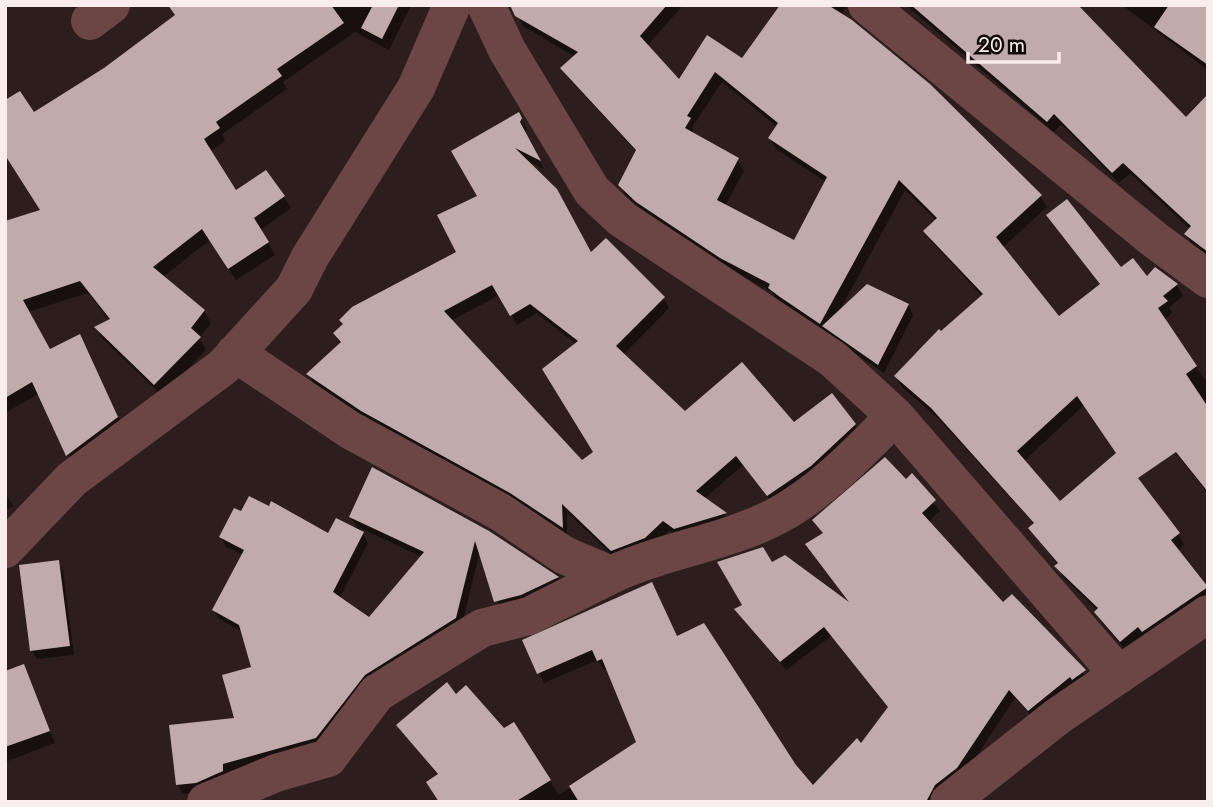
<svg xmlns="http://www.w3.org/2000/svg" width="1213" height="807" font-family="Jost,sans-serif">
<style>
.shadow{fill:#0007;fill-rule:evenodd}
.building{fill:#c0abaa;fill-rule:evenodd}
.lines{fill:none;stroke-linecap:round;stroke-linejoin:round}
.minor{stroke:#6b4645;stroke-width:38}
</style>
<rect width="100%" height="100%" fill="#2d1d1d"/>
<path class="shadow" d="M173,5h238l-22,45 -34,-18 -72,50 4,7 -65,45 3,7 -16,11 27,41 48,4 7,11 -31,22 15,25 -39,25 -26,-40 -47,37 41,34 7,12 -12,15 7,12 -44,46 -59,-57 -7,-11 14,-7 -22,-28 -60,19 22,39 36,-3 38,82 -49,37 -35,-74 -35,20v-190l37,-12 -9,-97 72,-44 72,-54z
M514,5h169l-36,41 32,35 64,-21 40,-55h65l-8,11 200,180 7,11 -45,41 57,70 42,-33 -53,-70 72,55 27,8 8,-9 22,16 6,11 -14,11 3,6 -8,7 44,64v109l-85,-105 -39,17 -60,56 36,42 58,-49 60,80 6,11 -7,6 30,37 1,14 -81,50 -25,-29 -4,-12 -35,-34 -5,-12 -28,-37 5,-3 -96,-106 -37,-32 -6,-11 87,-79 -51,-55 -7,-10 12,-11 -32,-31 -66,122 69,-7 5,10 -29,58 -108,-74 -4,-7 -44,-24 -84,-56 -18,-16 -6,-11 17,-33 -68,-73 -6,-11 12,-11 -52,-31zM722,82l56,45 -8,11 6,11 50,33 -32,60 -69,-36 19,-35 -7,-11 -44,-26v-8z
M906,5h169l111,115 22,4v133l-16,-12 -6,-11 4,-5 -60,-56 -11,10 -58,-59 -7,8z
M1122,5h86v65z
M518,114l9,16 -3,3 20,36 -18,-9 65,95 72,43 6,10 -46,47 62,58 109,11 61,1 6,11 -86,70 -32,-41 -39,34 21,16 6,9 -50,15 -12,-8 -18,17 -33,13 -51,-49v24l-198,-114 -55,-38 -6,-10 33,-30 -6,-10 9,-8 -3,-6 117,-67zM500,295l17,30 20,-12 39,31 19,108 -13,10 -132,-141z
M912,476l28,35 -12,11 75,83 9,-9 78,85 -55,39 -20,-22 -53,80 -25,24h-496l-3,-26 -40,-51 58,-29 48,34 10,-6 45,71 80,-53 -31,-74 -4,2 -6,-10 -54,23 -19,-42 152,-3 136,149 49,-42 27,-37 -58,-72 -45,34 -50,-60 8,-4 27,-41 79,40 -26,-70 -9,-15 91,-39z
M5,493l8,13 -8,5z
M351,517l137,15 70,46 5,9 -62,24 -21,-60 -19,77 -140,119 -119,45 -19,2 -5,-9 59,-65 16,-52 -10,-36 -24,-13 -5,-9 29,-55 -17,-8 -5,-10 108,-1 30,-5zM360,528l62,29 -52,63 -31,-21 29,-56z
M58,562l5,9 11,84 -37,4 -5,-9z
M23,666l32,77 -50,19v-89z"/>
<path class="building" d="M168,5h163l13,18 -67,46 5,7 -66,46 4,6 -16,11 32,51 30,-20 19,26 -31,22 15,24 -41,27 -26,-40 -49,38 52,43 -14,18 10,9 -47,48 -60,-58 16,-8 -30,-38 -57,19 27,49 30,-15 38,83 -52,39 -34,-74 -27,16v-177l35,-11 -35,-55v-55l15,-9 14,21 70,-44 71,-53z
M373,5h26l-17,34 -21,-11z
M510,5h157l-27,31 39,43 28,-44 35,23 38,-53h48l24,15 78,64 112,111 -46,42 63,79 41,-32 -54,-69 21,-16 54,68 12,-9 14,18 8,-9 23,17 -15,12 5,5 -10,7 39,58 -11,8 22,33v85l-32,-40 -38,26 42,55 -9,7 37,47 -66,45 -4,-5 -18,15 -26,-30 4,-4 -44,-42 4,-3 -30,-35 6,-5 -103,-115 -37,-32 45,-47 2,2 42,-37 -60,-63 14,-13 -38,-38 -79,144 -40,-27 -12,-9 2,-4 -50,-26 -84,-56 -18,-17 18,-35 -76,-82 18,-16 -63,-36zM715,72l63,51 -10,15 59,39 -33,63 -77,-40 22,-42 -54,-30 6,-10 -4,-2zM1077,396l39,57 -56,48 -43,-50z
M911,5h167l108,112 22,-23v158l-24,-18 7,-8 -68,-63 -11,10 -58,-59 -7,8z
M1169,5h39v60l-54,-38z
M519,112l3,6 -2,4 21,39 -26,-13 42,41 34,63 15,-14 59,59 -49,49 69,65 57,-49 52,60 38,-29 24,31 -45,42 -44,30 -31,-40 -40,35 31,22 -53,16 -11,-8 -18,17 -34,13 -49,-47 1,24 -53,-35 -149,-82 -55,-37 35,-32 -8,-9 10,-9 -4,-4 13,-13 104,-55 -19,-37 40,-19 -26,-45zM492,285l18,31 20,-12 48,37 -36,28 51,83 -11,8 -138,-149z
M867,284l42,20 -31,61 -56,-39z
M885,457l21,22 6,-6 24,27 -14,13 81,89 9,-8 74,76 -14,10 -2,-3 -42,34 -19,-21 -52,78 -22,17 -9,17h-347l-10,-16 67,-44 -34,-83 -5,2 -5,-11 -55,24 -15,-34 130,-58 25,54 27,-13 92,142 17,20 44,-47 4,5 27,-36 -64,-80 -44,35 -46,-53 8,-4 -25,-43 46,-15 9,15 13,-7 64,47 -44,-58 18,-11 -11,-13z
M372,467l117,64 70,46 -38,18 -27,7 -19,-61 -19,77 -91,57 -49,63 -93,26v7l-27,12 -20,2 -7,-60 65,-7 -12,-43 29,-8 -12,-42 -27,-15 32,-60 -25,-13 15,-29 7,3 8,-15 20,10 2,-5 57,32 8,-15 28,14 -31,60 36,25 55,-65 -75,-35z
M59,560l11,86 -40,5 -11,-86z
M24,664l26,67 -45,16v-76z
M447,682l9,12 10,-9 38,43 10,-6 37,58 -36,22h-76l-13,-20 12,-8 -42,-49z"/>
<g class="lines">
<path class="minor" d="M486,5l21,45 85,141 30,28 211,140 62,57 224,259
M867,5l288,235 53,39
M90,21l21,-16
M235,353l115,77 150,82 64,43 47,20c53,-25 114,-32 166,-59 46,-25 81,-63 118,-100
M5,549l67,-70 151,-112 71,-78 16,-32 106,-169 36,-83
M206,802l70,-29 52,-15 49,-65 105,-65 47,-12 82,-41
M949,802l109,-86 150,-102"/>
</g>
<rect width="1213" height="807" fill="none" stroke="#f8ecec" stroke-width="14"/>
<path d="M968 52v10h91v-10" fill="none" stroke="#f8ecec" stroke-width="3.5"/>
<text x="978" y="52" font-size="21" fill="#f8ecec" stroke="#100909" stroke-width="5" paint-order="stroke">20 m</text>
</svg>
